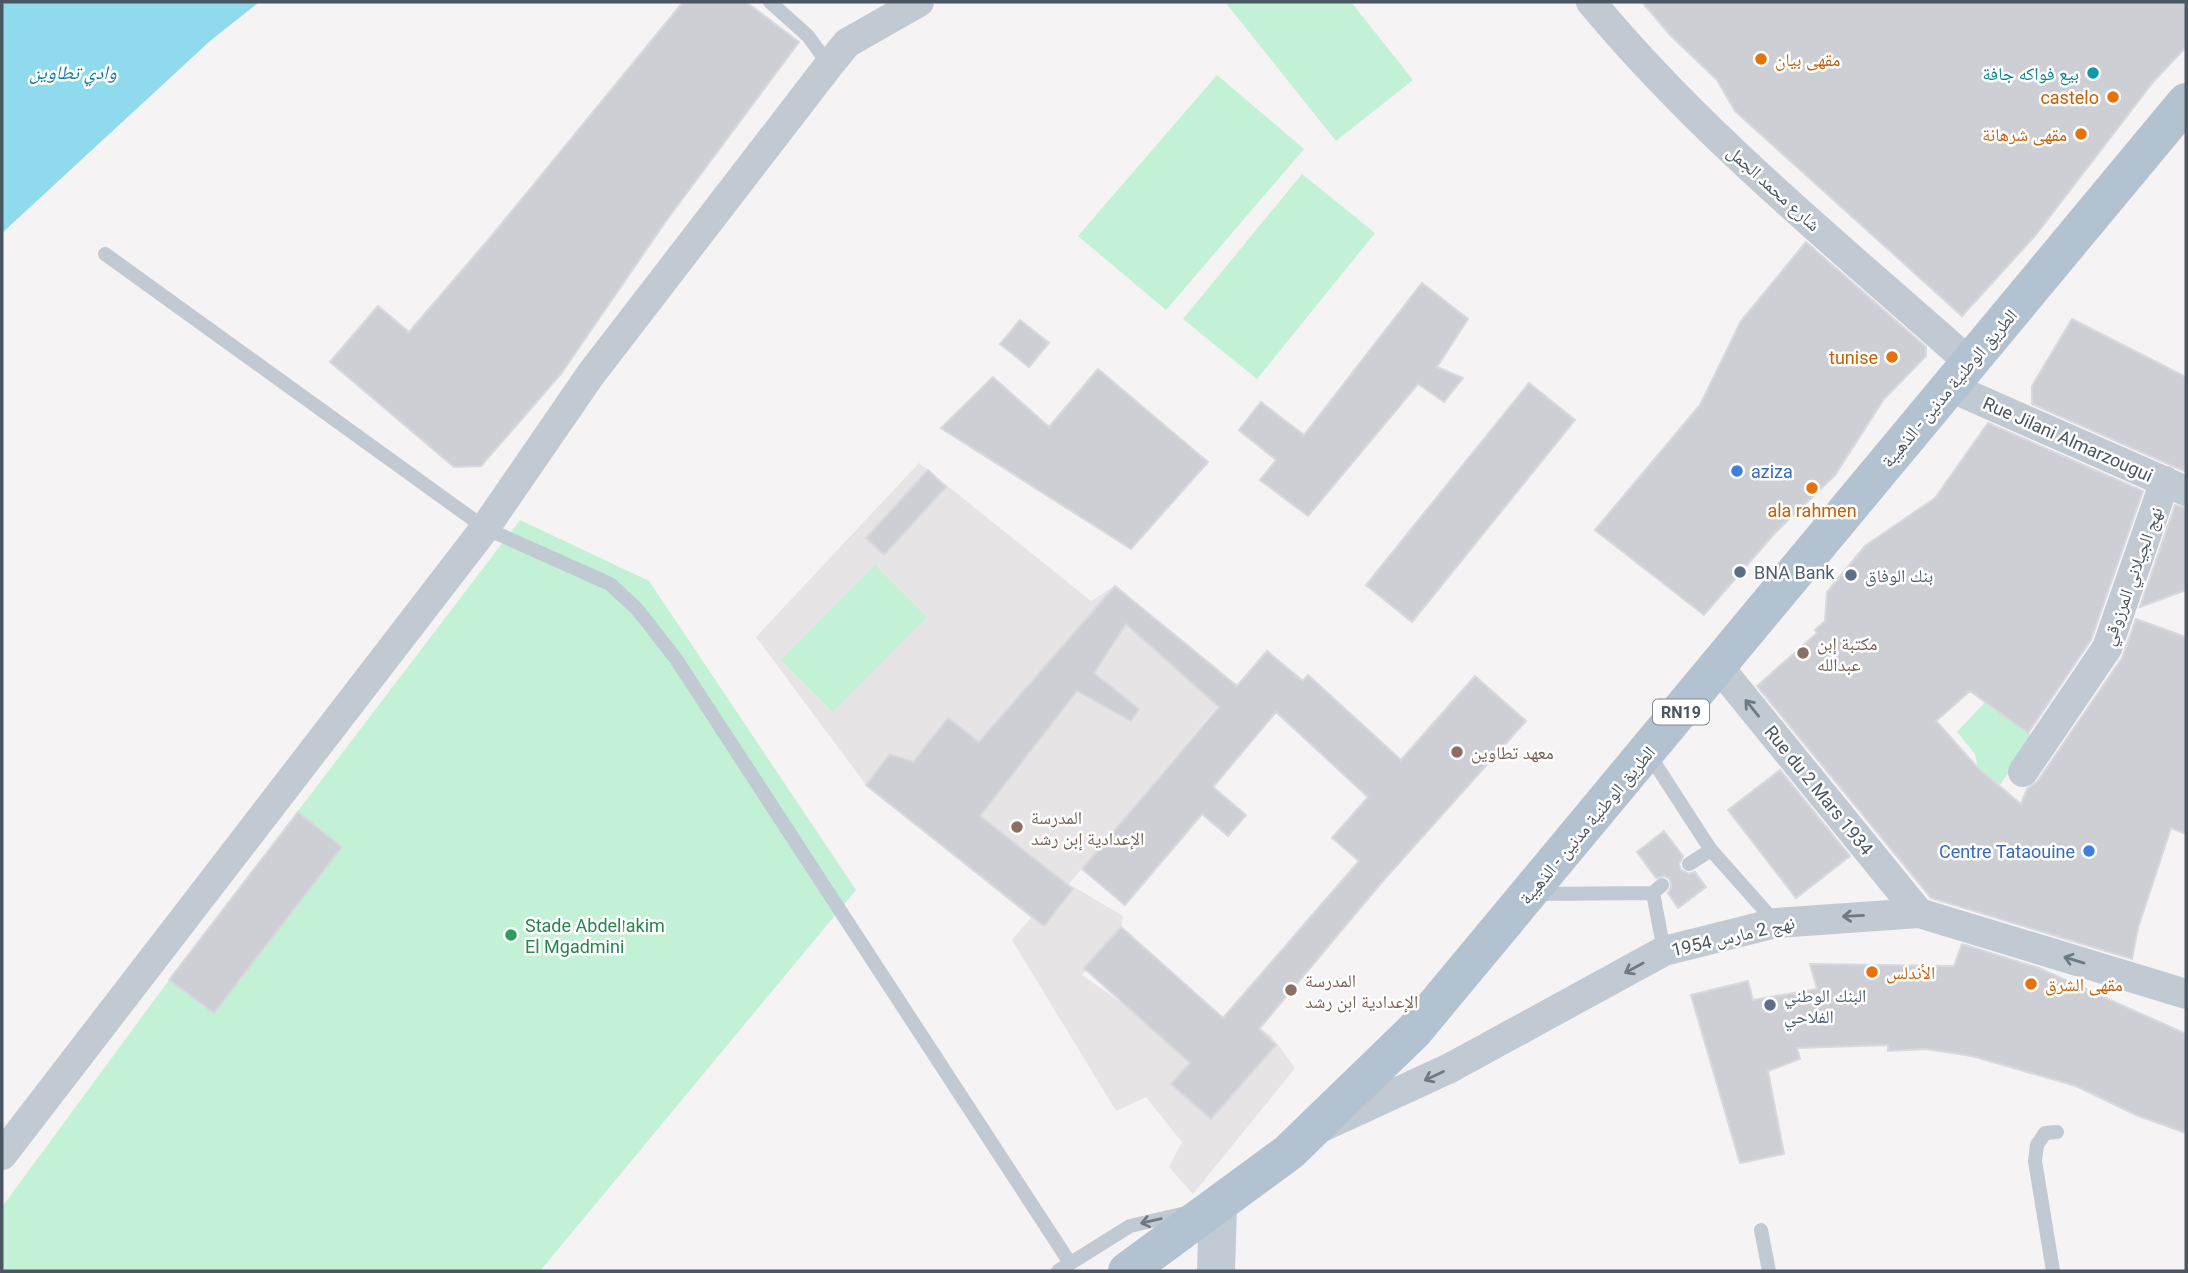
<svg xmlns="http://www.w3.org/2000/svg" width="2188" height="1273" font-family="Roboto,'Noto Naskh Arabic',sans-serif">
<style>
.education{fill:#e6e4e5}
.green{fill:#c3f1d5}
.water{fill:#90daee}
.building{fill:#cdcfd5;stroke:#d7d9de;stroke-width:2}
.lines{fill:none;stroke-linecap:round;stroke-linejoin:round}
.lane{stroke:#c1cad2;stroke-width:14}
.street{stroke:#c1cad2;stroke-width:30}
.secondary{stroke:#c1cbd6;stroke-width:38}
.primary{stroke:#b3c2d1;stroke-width:38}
.oneway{stroke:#6e7983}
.food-dot{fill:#e8710a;stroke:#fff;stroke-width:2.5}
.culture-dot{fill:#0f9aa8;stroke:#fff;stroke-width:2.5}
.shop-dot{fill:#3f7fe0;stroke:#fff;stroke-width:2.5}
.service-dot{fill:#5c6f8a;stroke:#fff;stroke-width:2.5}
.education-dot{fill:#8d6e63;stroke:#fff;stroke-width:2.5}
.leisure-dot{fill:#2e9e5b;stroke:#fff;stroke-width:2.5}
.labels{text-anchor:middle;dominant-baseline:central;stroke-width:5;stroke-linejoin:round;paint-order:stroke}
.shield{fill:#fff;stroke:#808990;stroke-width:2}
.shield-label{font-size:16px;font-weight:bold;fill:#4a5661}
.food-label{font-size:18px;fill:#c56008;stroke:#fff;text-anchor:start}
.culture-label{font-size:18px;fill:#0d838f;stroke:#fff;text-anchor:end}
.street-label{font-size:18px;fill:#4a5661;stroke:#fff}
.shop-label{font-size:18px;fill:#366cbe;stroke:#fff;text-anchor:start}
.service-label{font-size:18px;fill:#4e5e75;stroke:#fff;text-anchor:start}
.education-label{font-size:18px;fill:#785e54;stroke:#fff;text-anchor:start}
.leisure-label{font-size:18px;fill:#27864d;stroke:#fff;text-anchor:start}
.water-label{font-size:19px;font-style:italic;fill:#0c7c9b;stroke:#fff}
</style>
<rect width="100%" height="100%" fill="#f5f3f3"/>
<path class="education" d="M919,463l172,138 24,-15 120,99 -166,199 54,32 -2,11 -39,48 48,34 60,53 47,-52 35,27 23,31 -102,126 -24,-27 13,-25 -36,-45 -30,14 -104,-171 19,-22 -165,-133 -110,-148z"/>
<path class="green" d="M1225,2h126l62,78 -77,61z
M1217,75l87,74 -138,161 -88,-74z
M1302,174l73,59 -118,146 -74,-60z
M520,520l129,61 207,309 -316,381h-538v-64l167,-227z
M875,565l52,52 -94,95 -52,-52z
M1985,702l49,35 -35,49 -21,-17 -3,-15 -18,-22z"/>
<path class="water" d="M2,2h257l-49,39 -208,192z"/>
<path class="building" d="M683,2h63l53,40 -133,179 -105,153 -80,92 -27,1 -124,-105 48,-56 31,26 80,-93z
M1642,2h544v45l-32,34 -120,156 -72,79 -227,-205 -18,-31 -46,-44z
M1806,242l120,105v9l-42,43 -49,76 -61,59 -70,81 -109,-85 105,-125 41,-84z
M1422,283l46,36 -31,48 26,11 -19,24 -26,-18 -110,132 -48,-36 16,-20 -37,-30 22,-28 43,33z
M2072,319l114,58v95l-154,-68v-18z
M1020,320l29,23 -20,24 -29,-23z
M1098,369l110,93 -77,87 -190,-121 52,-51 56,50z
M1529,383l46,37 -163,202 -46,-37z
M1988,423l155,68 -52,149 -63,93 -58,-42 -34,30 43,48 42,35 6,-15 10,-7 85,-124 14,-39 50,18v197l-15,-6 -33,100 -6,31 -201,-61 -174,-212 60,-53 -2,-3 10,-9 2,-29 38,-46 70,-48z
M928,470l18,17 -62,68 -18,-17z
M2175,505l11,3v82l-46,17z
M1115,586l122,100 30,-35 36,30 5,-6 93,85 74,-84 51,45 -144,161 -123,147 17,16 -65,74 -40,-35 19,-21 -106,-95 37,-41 102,91 136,-157 -27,-23 36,-41 -92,-85 -63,75 33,28 -18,21 -26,-22 -77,91 -43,-36 137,-162 -93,-83 -32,49 45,36 -8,12 -54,-30 -97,125 93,73 -29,37 -178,-141 24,-31 23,8 35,-44 31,24z
M1780,770l70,86 -54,42 -68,-88z
M298,812l44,35 -128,166 -45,-33z
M1664,831l19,25 -4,8 2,6 8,4 6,-2 11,15 -28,21 -10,-15 3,-6 -1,-8 -6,-3 -8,2 -19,-26z
M1962,944l77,24 147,66v99l-50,-18 -60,-29 -104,-30 -46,-7 -38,2v-6l-91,3 3,11 -32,12 16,83 -44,9 -49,-168 57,-14 5,19 64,-11 -7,-25 144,2z"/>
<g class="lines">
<path class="lane" d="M770,2l38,34 21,29
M105,254l380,274 125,56 27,25 39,50 394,604
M1648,753l63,97 -22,14
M1711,850l65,73
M1653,893l11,58
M1534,894l119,-1 9,-8
M1761,1230l8,41
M1058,1271l72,-45 56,-13
M2053,1271l-18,-110 2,-16 8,-12 12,-1"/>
<path class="street" d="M1591,2c111,134 249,245 379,361
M1950,387l236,104
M1718,666l201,247
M2023,772l84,-124 58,-167
M1324,1126l126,-58 214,-117 112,-28 143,-10 267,81
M2,1155l483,-627 106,-154 238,-309 18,-22 72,-41"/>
<path class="secondary" d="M1216,1271l2,-65"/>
<path class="primary" d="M1127,1271l162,-119 125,-121 772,-929"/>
</g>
<defs><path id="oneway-shaft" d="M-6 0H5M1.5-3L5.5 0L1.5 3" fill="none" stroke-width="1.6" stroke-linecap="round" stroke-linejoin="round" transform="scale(1.75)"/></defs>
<g class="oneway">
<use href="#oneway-shaft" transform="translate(1752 708) rotate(-129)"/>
<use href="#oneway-shaft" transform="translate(1853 916) rotate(177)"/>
<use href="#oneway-shaft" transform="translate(2074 960) rotate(-163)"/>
<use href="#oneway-shaft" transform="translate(1634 968) rotate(151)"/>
<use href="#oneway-shaft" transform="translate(1434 1076) rotate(155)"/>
<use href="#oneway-shaft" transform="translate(1151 1221) rotate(167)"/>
</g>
<g class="food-dot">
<circle cx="1761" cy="59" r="7"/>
<circle cx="2113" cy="97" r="7"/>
<circle cx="2081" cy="134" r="7"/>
<circle cx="1892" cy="357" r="7"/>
<circle cx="1812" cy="488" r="7"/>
<circle cx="1872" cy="972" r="7"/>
<circle cx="2031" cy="984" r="7"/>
</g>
<circle class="culture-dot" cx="2093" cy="73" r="7"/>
<g class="shop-dot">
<circle cx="1737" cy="471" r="7"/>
<circle cx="2089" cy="851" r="7"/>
</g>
<g class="service-dot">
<circle cx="1740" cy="572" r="7"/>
<circle cx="1851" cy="575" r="7"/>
<circle cx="1770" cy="1005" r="7"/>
</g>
<g class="education-dot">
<circle cx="1803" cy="653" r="7"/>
<circle cx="1457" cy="752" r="7"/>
<circle cx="1017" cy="827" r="7"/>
<circle cx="1291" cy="990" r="7"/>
</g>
<circle class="leisure-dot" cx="511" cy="935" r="7"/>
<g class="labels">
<rect class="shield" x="1653" y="699.5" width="56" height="25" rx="5"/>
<g class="shield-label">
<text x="1681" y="712">RN19</text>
</g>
<g class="food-label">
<text x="1775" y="59">مقهى بيان</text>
<text x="2099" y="97" text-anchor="end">castelo</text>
<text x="2067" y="134" text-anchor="end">مقهى شرهانة</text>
<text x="1878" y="357" text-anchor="end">tunise</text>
<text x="1812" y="510" text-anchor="middle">ala rahmen</text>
<text x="1886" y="972">الأندلس</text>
<text x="2045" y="984">مقهى الشرق</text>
</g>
<g class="culture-label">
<text x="2079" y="73">بيع فواكه جافة</text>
</g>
<g class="street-label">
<text transform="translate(1774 188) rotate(42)">شارع محمد الجمل</text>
<text transform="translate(1949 388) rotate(-50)">الطريق الوطنية مدنين - الذهيبة</text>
<text transform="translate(2068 439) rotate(24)">Rue Jilani Almarzougui</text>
<text transform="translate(2132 576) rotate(-70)">نهج الجيلاني المرزوقي</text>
<text transform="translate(1819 790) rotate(51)">Rue du 2 Mars 1934</text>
<text transform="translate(1587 825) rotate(-50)">الطريق الوطنية مدنين - الذهيبة</text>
<text transform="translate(1733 936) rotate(-13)">نهج 2 مارس 1954</text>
</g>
<g class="shop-label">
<text x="1751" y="471">aziza</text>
<text x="2075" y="851" text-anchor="end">Centre Tataouine</text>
</g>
<g class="service-label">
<text x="1754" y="572">BNA Bank</text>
<text x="1865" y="575">بنك الوفاق</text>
<text x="1784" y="995">البنك الوطني<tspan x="1784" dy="21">الفلاحي</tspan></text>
</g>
<g class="education-label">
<text x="1817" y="643">مكتبة إبن<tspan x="1817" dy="21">عبدالله</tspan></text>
<text x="1471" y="752">معهد تطاوين</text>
<text x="1031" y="817">المدرسة<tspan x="1031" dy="21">الإعدادية إبن رشد</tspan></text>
<text x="1305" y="980">المدرسة<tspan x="1305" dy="21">الإعدادية ابن رشد</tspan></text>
</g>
<g class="leisure-label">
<text x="525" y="925">Stade Abdelاakim<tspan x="525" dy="21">El Mgadmini</tspan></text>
</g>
<g class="water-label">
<text x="73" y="72">وادي تطاوين</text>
</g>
</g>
<rect width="2188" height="1273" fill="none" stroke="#4a5661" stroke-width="7"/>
</svg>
